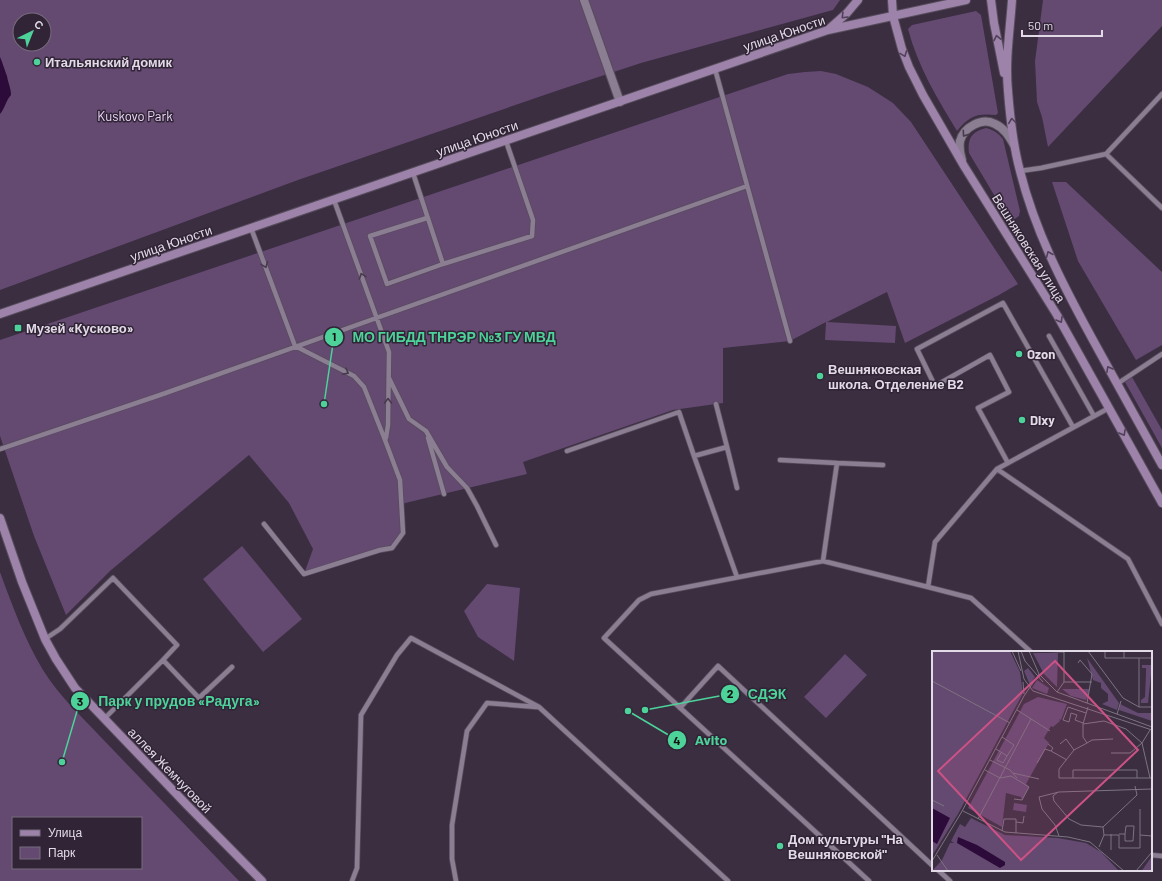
<svg xmlns="http://www.w3.org/2000/svg" width="1162" height="881" font-family="Barlow,sans-serif">
<style>
.green{fill:#644971;fill-rule:evenodd}
.water{fill:#2c0a39}
.lines{fill:none;stroke-linecap:round;stroke-linejoin:round}
.lane-casing{stroke:#574d5c;stroke-width:6}
.street-casing{stroke:#574d5c;stroke-width:10}
.secondary-casing{stroke:#574d5c;stroke-width:10}
.lane{stroke:#8b7d92;stroke-width:4.5}
.street{stroke:#8b7d92;stroke-width:8}
.secondary{stroke:#9d82aa;stroke-width:8}
.oneway{stroke:#514059}
.oneway2{stroke:#473a4d}
.poi-dot{fill:#4dd39a;stroke:#302436;stroke-width:1.5}
.labels{text-anchor:middle;dominant-baseline:central;stroke-width:3;stroke-linejoin:round;paint-order:stroke}
.street-label{font-size:13px;fill:#e2dae6;stroke:#302436}
.poi-label{font-size:13px;font-weight:bold;fill:#e2dae6;stroke:#302436;text-anchor:start}
.park-label{font-size:13px;fill:#ead5f5;stroke:#302436}
.inset-road{fill:none;stroke:#7d7382;stroke-width:1}
.view{fill:#cc5285;fill-opacity:0.15;stroke:#cc5285;stroke-width:2}
.inset-edge{fill:none;stroke:#e2dae6;stroke-width:2}
.leader{fill:none;stroke:#4dd39a;stroke-width:1.5}
.callout-dot{fill:#4dd39a;stroke:#302436;stroke-width:1.5}
.mark-label{font-size:12px;text-anchor:middle;font-weight:bold;fill:#111}
.callout-label{font-size:14px;text-anchor:middle;font-weight:bold;fill:#4dd39a;stroke:#302436;stroke-width:3;stroke-linejoin:round;paint-order:stroke}
</style>
<rect width="100%" height="100%" fill="#3a2e40"/>
<path class="green" d="M0,0h840l-7,10 -192,53 -79,26 -264,91 -298,110zM20,20h24v24h-24z
M1043,0h119v26l-114,121 -6,-30 -5,-15 -2,-41z
M976,11l5,4 17,98 -2,2c-19,-2 -27,1 -39,16 -20,-33 -39,-64 -49,-102l4,-4z
M821,71l15,3 32,13 25,16 18,19 107,162 -19,11 -94,48 -18,-51 -60,30 69,4 -1,17 -70,-3 1,-18 -36,19 -67,7v55l-50,7 -150,52 4,12 -126,30 2,29 -11,15 -88,26 9,-25 -24,-46 -40,-48 -139,116 -44,44 -32,-79 -34,-100v-96l788,-266 17,-2z
M986,128c8,2 12,5 17,11l17,72 -1,5 -6,4 -4,-2 -3,-3 -37,-62c-2,-14 3,-22 17,-25z
M1052,182h14l96,90v73l-26,15 -58,-99z
M1132,377l30,53v18l-37,-66z
M242,546l60,73 -39,33 -60,-73z
M0,572c12,33 25,68 43,98 8,13 18,25 28,36l168,175h-239zM13,818h128v50h-128z
M487,584l33,4 -6,73 -36,-24 -14,-26z
M845,654l22,21 -41,43 -22,-21z"/>
<path class="water" d="M0,57c3,7 4,11 7,19 1,7 4,12 4,19 -5,5 -6,13 -11,19z"/>
<g class="lines">
<defs>
<path id="lane" d="M715,69l75,272
M1162,94l-56,60 56,54
M1020,171l21,-3 65,-14
M413,173l30,91 89,-28 1,-16 -27,-79
M334,200l55,152 -1,73 -2,13
M427,218l-57,18 17,48 56,-20
M251,228l44,118 59,30 10,11 21,53 15,40 3,53 -11,15 -12,2 -76,24 -40,-50
M1049,336l45,80
M389,378l20,41 17,12 21,36 20,21 10,18 19,39
M1117,384l45,-30
M716,404l11,43 -33,9 43,121
M428,438l16,56
M727,447l10,41
M0,449l160,-54 587,-209
M567,451l112,-39 15,44
M780,460l57,3 -14,98
M837,463l46,2
M1008,463l-30,-55 31,-16 -19,-37 -55,31 -18,-37 86,-46 70,124
M997,469l131,90 34,65
M928,587l43,11 60,54
M45,639l15,-10 53,-51 64,67 -14,15
M680,708l38,-42 215,200
M104,719l59,-59 36,38 33,-31
M1151,855l11,1
M938,870l12,11
M352,881l5,-13 4,-153 36,-60 14,-17 128,69 189,174
M456,881l-4,-22v-34l15,-94 20,-28 50,4
M869,881l-265,-243 35,-38 12,-6 172,-33 105,26 7,-45 62,-73 112,-61"/>
<path id="street" d="M584,0l36,102
M962,160c-2,-6 -3,-12 -2,-19 4,-14 22,-24 35,-17 9,4 14,12 19,21"/>
<path id="secondary" d="M892,0l1,16 9,33 7,18 14,28 41,71 93,149 105,188
M991,0l3,23 10,50
M1012,0c-2,30 -7,60 -4,91 2,26 5,54 12,80 16,64 47,122 79,180 21,38 42,76 63,114
M829,29l18,-16 11,-13
M0,314l828,-284 138,-30
M0,518l22,64 23,57 11,20 19,29 112,117 75,76"/>
</defs>
<use href="#lane" class="lane-casing"/>
<use href="#street" class="street-casing"/>
<use href="#secondary" class="secondary-casing"/>
<use href="#lane" class="lane"/>
<use href="#street" class="street"/>
<use href="#secondary" class="secondary"/>
</g>
<defs><path id="oneway-chevron" d="M-2-3.5L2.5 0L-2 3.5" fill="none" stroke-width="1.6" stroke-linecap="round" stroke-linejoin="round"/></defs>
<g class="oneway">
<use href="#oneway-chevron" transform="translate(844 16) rotate(135)"/>
<use href="#oneway-chevron" transform="translate(997 38) rotate(-102)"/>
<use href="#oneway-chevron" transform="translate(904 54) rotate(69)"/>
<use href="#oneway-chevron" transform="translate(1012 121) rotate(-97)"/>
<use href="#oneway-chevron" transform="translate(1049 254) rotate(-113)"/>
<use href="#oneway-chevron" transform="translate(1060 320) rotate(60)"/>
<use href="#oneway-chevron" transform="translate(1109 369) rotate(-119)"/>
<use href="#oneway-chevron" transform="translate(1123 433) rotate(61)"/>
</g>
<g class="oneway2">
<use href="#oneway-chevron" transform="translate(965 134) rotate(125)"/>
<use href="#oneway-chevron" transform="translate(265 265) rotate(69)"/>
<use href="#oneway-chevron" transform="translate(362 276) rotate(-110)"/>
<use href="#oneway-chevron" transform="translate(346 372) rotate(27)"/>
<use href="#oneway-chevron" transform="translate(388 401) rotate(-89)"/>
</g>
<g class="poi-dot">
<circle cx="37" cy="62" r="4"/>
<rect x="14" y="324" width="8" height="8" rx="2"/>
<circle cx="1019" cy="354" r="4"/>
<circle cx="820" cy="376" r="4"/>
<circle cx="1022" cy="420" r="4"/>
<circle cx="780" cy="846" r="4"/>
</g>
<g class="labels">
<g class="street-label">
<text transform="translate(784 33) rotate(-19)">улица Юности</text>
<text transform="translate(477 138) rotate(-19)">улица Юности</text>
<text transform="translate(171 243) rotate(-19)">улица Юности</text>
<text transform="translate(1029 248) rotate(58)">Вешняковская улица</text>
<text transform="translate(170 770) rotate(46)">аллея Жемчуговой</text>
</g>
<g class="poi-label">
<text x="45" y="62">Итальянский домик</text>
<text x="26" y="328">Музей «Кусково»</text>
<text x="1027" y="354">Ozon</text>
<text x="828" y="369">Вешняковская<tspan x="828" dy="15">школа. Отделение В2</tspan></text>
<text x="1030" y="420">Dixy</text>
<text x="788" y="839">Дом культуры "На<tspan x="788" dy="15">Вешняковской"</tspan></text>
</g>
<g class="park-label">
<text x="135" y="116">Kuskovo Park</text>
</g>
</g>
<g transform="translate(932 651)">
<rect width="220" height="220" fill="#3a2e40"/>
<path d="M0,0h78l10,21 3,21 -65,121 -26,42zM101,2h25l-1,34 -13,-13zM155,7l32,45 -2,7 -15,-6 6,-3v-7l-7,-6v-5l-8,-3zM210,14h10l-4,38h-7v-3l4,-3 1,-24v-5h-4zM96,17l7,9 -5,8 -6,-14zM105,29l12,8 -2,6 -15,-6zM130,38h28l-4,11 -15,-4zM106,46l29,7 -6,16 -2,-1 1,2 -7,6 -2,-1 -7,12 5,5 -23,41 3,3 -7,13 -1,-3 -15,-4 -4,34 -34,-19 56,-104zM188,53l18,9h14v8l-33,-11zM82,152l13,2 -1,7 -13,-2zM39,167l34,17 53,3 28,5 15,9 18,19h-187l10,-11 8,-17h4l-3,-2 9,-17 5,3zM220,205v15h-11l2,-2z" fill="#644971"/>
<path d="M0,157l18,10 -13,26 -5,-3zM26,186l19,8 28,17v3l-5,3 -43,-25z" fill="#2c0a39"/>
<path class="inset-road" d="M80,0l9,20M86,0l6,28 9,12 119,39M89,0l4,10 18,21M97,0l10,23 18,18 95,35M98,0l34,1v30h28M156,0l35,47 16,9h13M173,0v7h19M192,0v7h15M146,12l2,-3 12,14 -5,29M0,30l78,42M91,31l1,12M125,41l7,-10M156,56l-5,17v13l4,6 -13,7 -15,19v9h93M207,56v-49h13M85,59l33,21M185,63l4,-13M151,72l-8,-3 2,-5 -6,-2 -2,9 -6,-2 5,-13 18,6M151,73l21,-3 22,8 16,14 8,35M155,92l5,-3 21,-1M116,93l5,4 -2,3 16,9M128,93l6,-5 8,11M64,98l11,7 7,-11 -12,-8M69,102l-4,7 6,3 4,-7M179,102h19l12,-10 8,-13M58,109l20,10 7,8M105,112l8,-14 6,2M53,119l15,8 11,-2 18,11 -7,13 -8,-1M81,122l26,6M141,127v-8h64v8M126,141l-5,4 1,5 15,18 12,6 22,2 1,8 -5,12M0,149l12,6M31,160l42,21 63,5 22,5 34,29M46,168l53,-100M171,176l34,-32 -2,-9M70,180l2,-12h12v3M84,182v-11l7,1 1,-7M179,183v16M187,183h6l1,-8h8l-1,15h-8v-7M172,184h15v13h21v-39M208,184l12,1M127,185l-4,-11 -13,-16 -3,-12 20,-5 93,-3M5,204l11,16M0,210l29,-48 63,-117 15,-22M204,220l16,-19"/>
<path class="view" d="M123,10l83,89 -117,110 -83,-89z"/>
<rect width="220" height="220" class="inset-edge"/>
</g>
<path class="leader" d="M324 404L334 337M645 710L730 694M62 762L80 701M628 711L677 740"/>
<g class="callout-dot">
<circle cx="324" cy="404" r="4"/>
<circle cx="645" cy="710" r="4"/>
<circle cx="62" cy="762" r="4"/>
<circle cx="628" cy="711" r="4"/>
<circle cx="334" cy="337" r="10"/>
<circle cx="730" cy="694" r="10"/>
<circle cx="80" cy="701" r="10"/>
<circle cx="677" cy="740" r="10"/>
</g>
<g class="mark-label">
<text x="334" y="341">1</text>
<text x="730" y="698">2</text>
<text x="80" y="706">3</text>
<text x="677" y="745">4</text>
</g>
<g class="callout-label">
<text x="454" y="342">МО ГИБДД ТНРЭР №3 ГУ МВД</text>
<text x="767" y="699">СДЭК</text>
<text x="179" y="706">Парк у прудов «Радуга»</text>
<text x="711" y="745">Avito</text>
</g>
<rect x="12" y="817" width="130" height="52" fill="#302436" stroke="#776d7c"/>
<rect x="20" y="830" width="20" height="6" fill="#9d82aa" stroke="#776d7c"/>
<text x="48" y="837" font-size="12" fill="#e2dae6">Улица</text>
<rect x="20" y="847" width="20" height="12" fill="#644971" stroke="#776d7c"/>
<text x="48" y="857" font-size="12" fill="#e2dae6">Парк</text>
<g transform="translate(32 32) rotate(43)"><circle r="19" fill="#302436" stroke="#776d7c"/>
<path d="M0-3L7 15L0 10L-7 15Z" fill="#4dd39a"/>
<text y="-6" font-size="11" font-weight="bold" text-anchor="middle" fill="#e2dae6">С</text>
</g>
<path d="M1022 30v6h80v-6" fill="none" stroke="#e2dae6" stroke-width="2"/>
<text x="1028" y="30" font-size="12" fill="#e2dae6" stroke="#302436" stroke-width="3" paint-order="stroke">50 m</text>
</svg>
